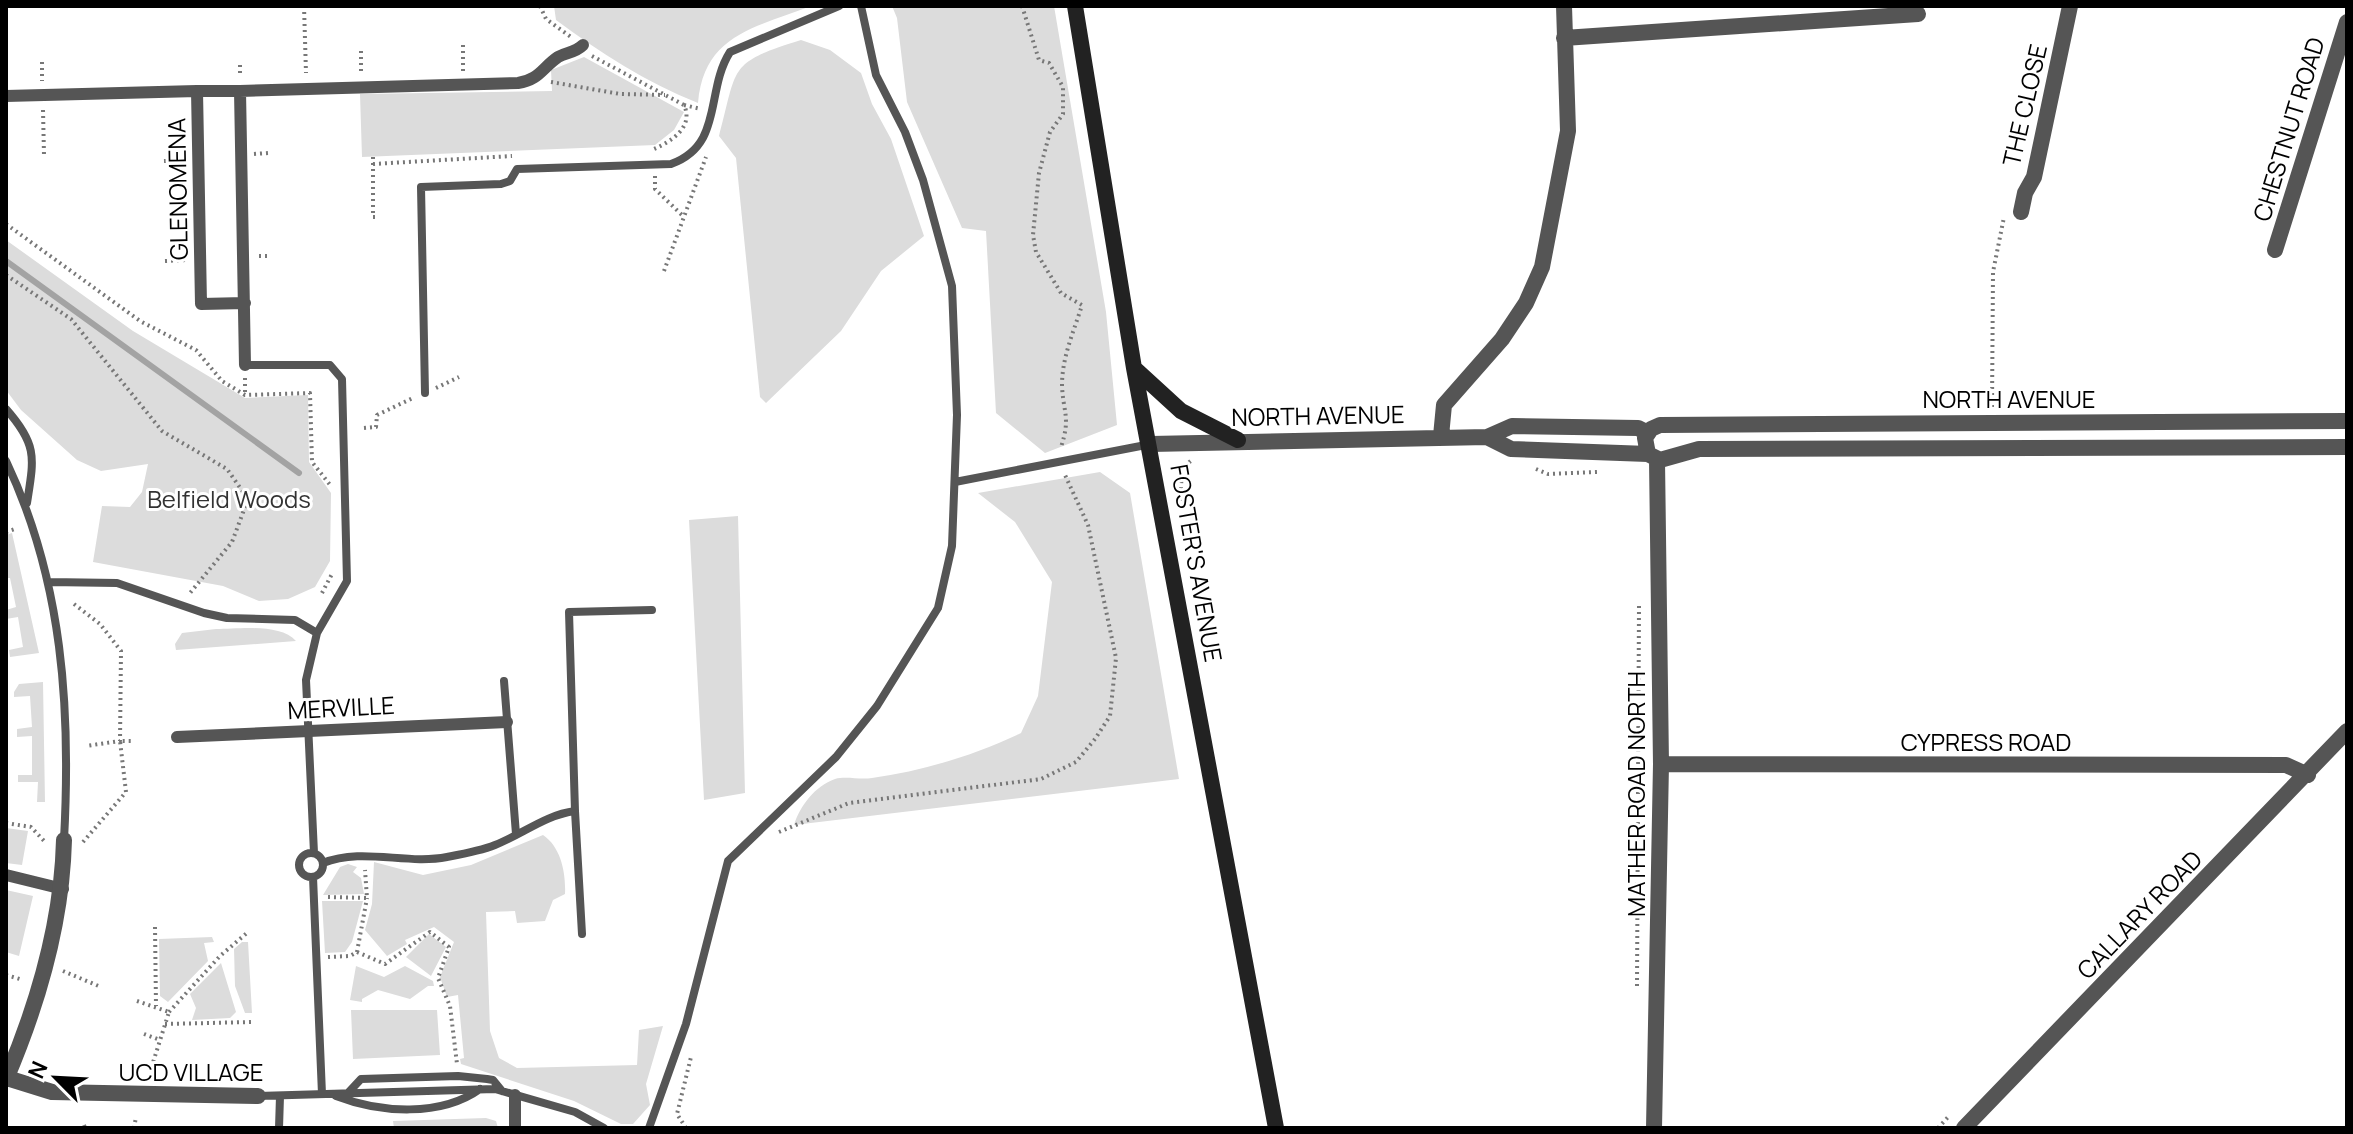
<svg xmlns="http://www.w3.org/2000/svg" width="2353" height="1134" font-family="Manrope,sans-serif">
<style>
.green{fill:#dcdcdc}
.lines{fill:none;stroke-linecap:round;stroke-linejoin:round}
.stream{stroke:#a3a3a3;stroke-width:6}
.path{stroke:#777;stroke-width:4;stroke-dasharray:2 4;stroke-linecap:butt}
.service{stroke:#555;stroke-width:8}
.pedestrian{stroke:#555;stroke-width:12}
.minor{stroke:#555;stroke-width:16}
.secondary{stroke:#222;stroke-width:16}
.labels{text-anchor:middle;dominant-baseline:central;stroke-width:6;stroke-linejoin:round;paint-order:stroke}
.street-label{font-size:24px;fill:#000;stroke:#fff}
.park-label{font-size:24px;fill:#333;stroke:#fff}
</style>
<rect width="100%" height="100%" fill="#fff"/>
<path class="green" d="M554,6h257c-56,22 -107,28 -113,97 -53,-21 -97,-50 -142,-83z
M892,6h162l52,306 11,113 -72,28 -49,-40 -10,-182 -24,-3 -55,-126 -10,-84z
M801,40l29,10 31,23 11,31 19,35 33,97 -43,35 -40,60 -75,72 -6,-6 -24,-239 -17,-22c19,-70 8,-73 82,-96z
M584,57l100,55 -10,18 -19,15 -293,12 -2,-63 192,-3 -1,-21z
M6,240l127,91 112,67 63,-3 1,67 22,31 -1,68 -15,26 -27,12 -29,2 -36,-15 -130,-24 9,-56 28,1 12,-15 6,-28 -47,7 -24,-11 -56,-50 -15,-20z
M1100,472l30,21 49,286 -385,46c6,-19 21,-39 41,-46 11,-3 25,1 37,-1 51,-7 103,-23 149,-45l17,-37 14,-114 -37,-60 -37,-29z
M738,516l7,277 -41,7 -15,-280z
M12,533l27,120 -29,4 -1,-7 14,-3 -5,-30 -12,2v-9l10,-3 -6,-29h-4v-43z
M216,629c23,0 64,-6 80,12l-120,9 -1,-6 7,-11z
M43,682l2,120h-8l1,-20h-20v-7h14v-39l-15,1v-8l15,-2 -2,-31 -16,1v-5l5,-8z
M6,828l22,3 -6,34 -16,-2z
M543,835c18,12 23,38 22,59l-12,6 -8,21 -28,2 -2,-12 -29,1 4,119 9,27 18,10 120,-3 2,-35 24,-4 -17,58 4,21 -17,19h-12l-47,-23 -113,-37 -1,-5 4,-1 -6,-63 -11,2 -7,-20 14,-35 -20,-15 -29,13 2,4 -20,12 -22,-26 7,-26 2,-42 49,13 48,-10z
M348,864l9,3 -4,5 8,6 3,16 -41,1 17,-28z
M6,890l27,6 -14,60 -13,-4z
M322,901h41l-11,41 -7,10 -20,1z
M429,934l17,13 -15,29 -25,-19z
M212,937l2,5 -10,1 4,18 -40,41 -8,-6 -1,-57z
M242,942h6l4,71h-7l-10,-27 -1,-37z
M221,963l15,49 -6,6 -38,2 4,-12 -6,-14z
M356,966l28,11 21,-11 28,15 1,5h-6l-18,13 -32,-9 -16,9v3l-12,-2z
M351,1010h86l3,45 -87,4z
M486,1118l10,3 2,7h-104l-1,-7z"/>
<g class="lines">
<path class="stream" d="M6,261l293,212"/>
<path class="path" d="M304,6l2,67
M540,6l6,13 25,18
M1022,6l17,54 10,3 14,24v27l-13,18 -11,41 -6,62 3,17 25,41 21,12c-8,26 -20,52 -20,80 1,28 9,32 -1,62
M361,51v22
M592,56l92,49c10,22 -12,36 -30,44
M42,62v19
M240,65v11
M463,71v-27
M551,82l69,12 45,1
M684,105l17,4
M43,110l1,45
M254,154l14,-1
M373,157v60h5
M164,161l21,-1
M373,164l139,-8
M655,176v13l29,28
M6,224l134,97 56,29 26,31 23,14 65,-2 2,69 19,24
M259,256h11
M165,261l21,-1
M664,271l42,-114
M6,275l65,44 91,112 65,38 21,30 -16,43 -42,51
M245,378v17
M436,388l23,-11
M1992,407l1,-135 11,-55
M364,428l12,-1 1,-12 36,-17
M1536,469l12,5 50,-2
M1180,507l2,-39 10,-8
M6,532l9,-3
M322,593l11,-21
M74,604l26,20 21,27 -1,90 -34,5
M6,823l25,4 15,16
M779,832l70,-29 192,-24 35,-17 19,-23 15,-23 6,-58 -28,-133 -23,-50
M83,842l43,-50 -6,-51h11
M328,897l39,1 -2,-28
M155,927l1,79
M357,952l28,12 45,-32 19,15 -11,31 12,28 7,58
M328,957l22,-1 7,-4 10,-54
M63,971l38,16
M6,975l17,5
M1637,986l2,-380
M137,1001l32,11 -19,60
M169,1012l51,-56 28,-24
M165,1024l87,-2
M144,1034l16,6
M84,1125l1,3
M134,1128l2,-11
M686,1128l-9,-14 14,-57
M1938,1128l12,-13"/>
<path class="service" d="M245,365h85l12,14 5,202 -30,52 -11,47 8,173
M425,393l-4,-206 80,-3 9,-3 7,-12 154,-5c53,-19 34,-73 59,-112l109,-46
M6,409c32,36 28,49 21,94
M6,461c57,120 65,248 58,379
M955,482l196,-38
M49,582l68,1 87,30 23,5 68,2 22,13
M504,681l12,153
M575,811l7,123
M299 865a12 12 0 1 1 24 0a12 12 0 1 1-24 0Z
M323,863c39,-16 83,2 124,-6 16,-3 33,-6 48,-12 28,-11 50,-30 80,-34l-6,-199 83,-2
M313,877l9,217
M347,1094l14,-15 97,-3 29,3 6,1 9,11
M258,1096l237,-7 80,23 29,16
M336,1096c44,17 105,21 144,-7
M279,1128l1,-32
M649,1128l37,-104 42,-163 108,-104 41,-51 61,-98 14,-62 5,-131 -5,-129 -29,-106 -18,-48 -29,-57 -15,-69"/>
<path class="pedestrian" d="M240,91l278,-8c21,-3 24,-15 40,-26 9,-5 17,-4 25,-12
M6,96l191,-5
M245,365l-5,-274h-43l4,213 44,-1
M177,737l330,-15
M6,875l57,14
M515,1095v33"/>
<path class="minor" d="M1564,38l354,-24
M2021,212l4,-19 9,-16 36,-171
M2275,250l72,-228
M1441,436l3,-31 58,-66 24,-36 16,-36 26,-136 -4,-125
M1487,437l24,12 137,5 12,6 39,-11 648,-2
M1151,444l336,-7 25,-11 126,2 10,5
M1648,454l-3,-16 6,-9 9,-4 687,-4
M1661,764l625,1 22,10
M7,1078l45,14 206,4
M6,1079c32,-75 56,-157 58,-239
M1654,1128l7,-364 -4,-304
M1964,1128l383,-397"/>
<path class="secondary" d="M1075,6l59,362 142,760
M1134,368l47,43 57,29"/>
</g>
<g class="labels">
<g class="street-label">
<text transform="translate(2024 105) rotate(-77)">THE CLOSE</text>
<text transform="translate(2288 129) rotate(-73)">CHESTNUT ROAD</text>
<text transform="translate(177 189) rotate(-91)">GLENOMENA</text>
<text x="2009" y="398">NORTH AVENUE</text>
<text transform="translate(1318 415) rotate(-1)">NORTH AVENUE</text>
<text transform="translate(1197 563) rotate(80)">FOSTER'S AVENUE</text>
<text transform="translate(341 707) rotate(-3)">MERVILLE</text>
<text x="1986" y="741">CYPRESS ROAD</text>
<text transform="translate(1635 794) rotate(-90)">MATHER ROAD NORTH</text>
<text transform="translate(2139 914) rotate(-46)">CALLARY ROAD</text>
<text x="191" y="1071">UCD VILLAGE</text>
</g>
<g class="park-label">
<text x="229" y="498">Belfield Woods</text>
</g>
</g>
<rect width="2353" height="1134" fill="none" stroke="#000000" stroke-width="16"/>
<g transform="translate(56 1078) rotate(294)" stroke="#ffffff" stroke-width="6" paint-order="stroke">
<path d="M0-6L14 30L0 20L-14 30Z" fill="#000000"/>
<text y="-12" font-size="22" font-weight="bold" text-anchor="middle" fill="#000000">N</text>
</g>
</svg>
